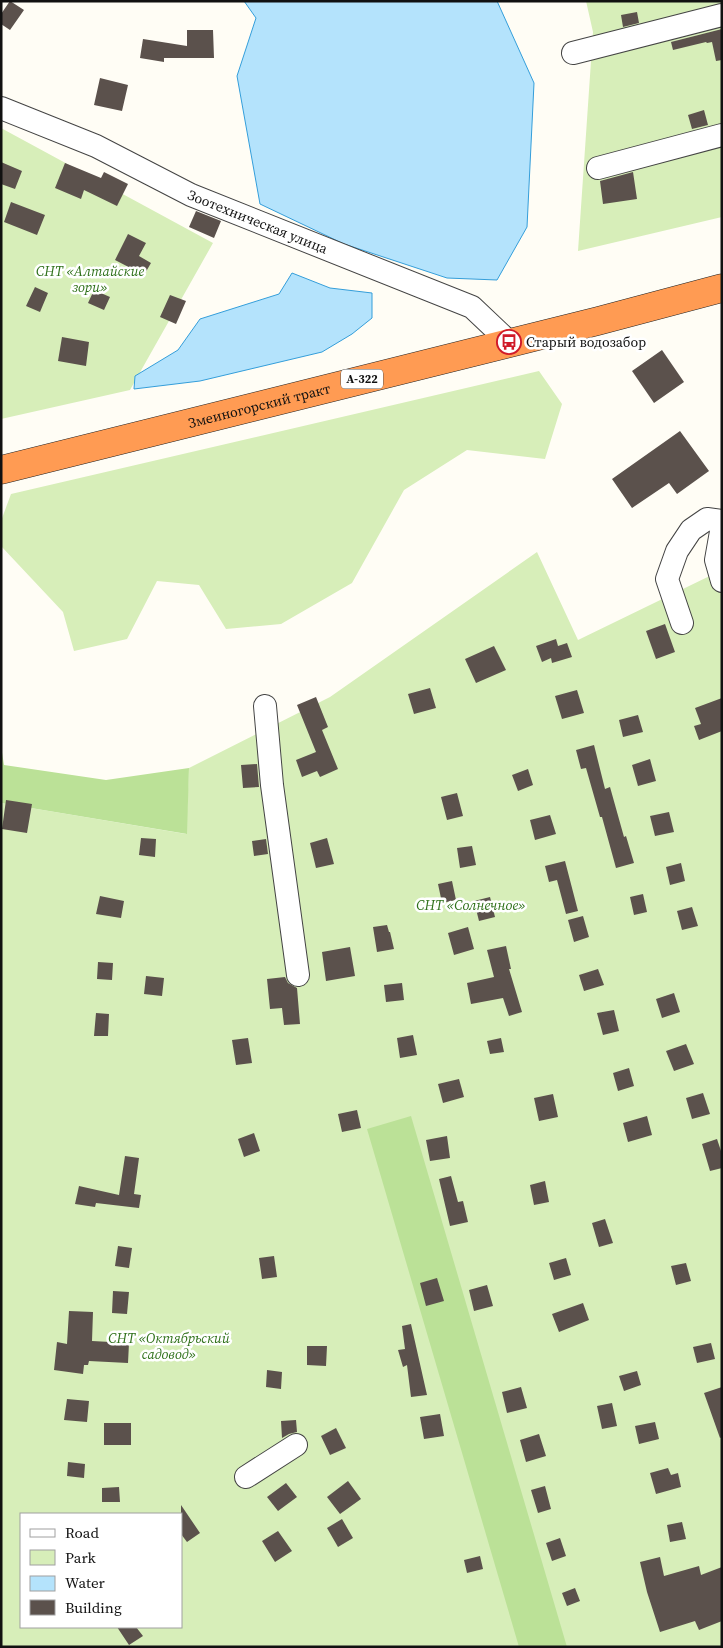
<svg xmlns="http://www.w3.org/2000/svg" width="723" height="1648" font-family="'Source Serif 4',serif">
<style>
.green{fill:#d7eeb9;fill-rule:evenodd}
.forest{fill:#bbe197}
.water{fill:#b4e3fc;stroke:#349eda}
.building{fill:#5b514c}
.lines{fill:none;stroke-linecap:round;stroke-linejoin:round}
.minor-casing{stroke:#444;stroke-width:24}
.highway-casing{stroke:#222;stroke-width:29}
.minor{stroke:#fff;stroke-width:22}
.highway{stroke:#ff9b53;stroke-width:28}
.labels{text-anchor:middle;dominant-baseline:central;stroke-width:5;stroke-linejoin:round;paint-order:stroke}
.shield{fill:#fff;stroke:#585858;stroke-width:1}
.shield-label{font-size:12px;font-weight:bold;fill:#111}
.street-label{font-size:14px;fill:#111;stroke:#fff}
.park-label{font-size:14px;font-style:italic;fill:#2e7019;stroke:#fff}
.poi-label{font-size:14px;fill:#111;stroke:#fff;text-anchor:start}
</style>
<rect width="100%" height="100%" fill="#fffdf5"/>
<path class="green" d="M586,1h136v216l-144,34 15,-219z
M1,128l212,115 -83,147 -129,29z
M539,371l23,33 -17,55 -78,-9 -63,40 -52,93 -71,41 -55,5 -27,-44 -42,-4 -30,58 -53,12 -11,-39 -62,-66v-25l10,-27z
M537,552l41,88 144,-70v1077h-721v-844l185,31 3,-66 141,-71zM21,1514h160v113h-160z"/>
<path class="forest" d="M1,746l3,19 102,15 83,-12 -2,66 -186,-31z
M411,1116l156,531h-48l-152,-518z"/>
<path class="water" d="M244,1h253l37,82 -7,144 -30,53 -50,-2 -103,-34 -84,-40 -23,-128 19,-58z
M292,273l38,15 42,5v25l-20,16 -30,18 -122,29 -66,8 1,-13 43,-26 22,-31 79,-25z"/>
<path class="building" d="M10,1l14,9 -14,20 -9,-6v-10z
M637,12l2,11 -16,4 -2,-12z
M722,29v31l-6,1 -4,-19 -5,1 -1,-1 -33,8 -2,-8z
M187,30h26l1,28h-50v4l-24,-4 3,-19 44,7z
M100,78l28,7 -6,26 -28,-6z
M704,110l4,15 -16,4 -4,-14z
M1,162l21,9 -7,18 -14,-5z
M65,163l36,15 3,-6 24,12 -11,22 -33,-16 -3,9 -26,-11z
M633,172l4,27 -34,5 -3,-23z
M11,202l34,13 -8,20 -33,-13z
M196,211l25,10 -7,17 -25,-11z
M128,234l18,9 -7,13 12,7 -7,12 -29,-15z
M35,287l13,6 -8,19 -14,-6z
M94,290l16,7 -6,13 -16,-7z
M170,295l16,6 -10,23 -16,-7z
M62,337l27,5 -3,24 -28,-5z
M662,350l22,32 -30,21 -22,-32z
M680,431l29,40 -32,23 -8,-11 -37,25 -20,-29z
M665,624l10,28 -19,7 -10,-28z
M556,639l2,7 9,-3 5,14 -20,6 -1,-5 -9,4 -6,-16z
M494,646l12,24 -30,13 -11,-24z
M430,688l6,20 -22,6 -6,-20z
M577,690l7,23 -22,6 -7,-23z
M316,697l12,30 -6,3 16,39 -18,8 -3,-6 -15,6 -6,-17 20,-8 -19,-47z
M722,698v33l-23,9 -5,-14 7,-2 -6,-16z
M638,715l5,17 -20,5 -4,-17z
M594,745l11,44 5,-2 14,50 2,-1 8,27 -18,5 -14,-51h-2l-14,-49 -5,1 -5,-19z
M650,759l6,22 -18,5 -6,-21z
M257,764l2,23 -16,1 -2,-23z
M528,769l5,16 -15,6 -6,-16z
M457,793l6,23 -16,4 -6,-23z
M6,800l26,4 -5,29 -25,-4z
M669,812l5,20 -19,4 -5,-20z
M550,815l6,19 -21,6 -5,-20z
M141,838l15,1 -1,18 -16,-2z
M327,838l7,26 -18,4 -6,-25z
M266,839l2,15 -14,2 -2,-15z
M472,846l4,19 -16,3 -3,-20z
M565,861l13,50 -12,3 -9,-34 -8,2 -4,-16z
M681,863l4,18 -15,4 -4,-18z
M452,881l4,19 -14,3 -4,-19z
M643,894l4,18 -13,3 -4,-18z
M100,896l24,5 -3,17 -25,-4z
M490,897l5,20 -16,4 -5,-20z
M692,907l6,19 -16,4 -5,-19z
M583,916l6,21 -15,5 -6,-22z
M387,925l2,7h1l4,17 -17,3 -4,-25z
M468,927l6,22 -20,6 -6,-22z
M506,946l5,23h-2l13,43 -13,4 -6,-18 -32,6 -4,-21 27,-6 -7,-27z
M350,947l5,29 -29,5 -4,-29z
M98,962l15,1 -1,17 -15,-1z
M598,969l6,16 -20,6 -5,-16z
M146,976l18,2 -2,18 -18,-2z
M285,977l3,6 9,5 3,36 -16,1 -2,-17 -12,1 -3,-30z
M402,983l2,17 -18,2 -2,-17z
M674,993l6,19 -18,6 -6,-19z
M614,1010l5,21 -16,4 -6,-22z
M96,1013l13,1 -1,22h-14z
M413,1035l4,20 -17,3 -3,-20z
M248,1038l4,25 -16,2 -4,-25z
M501,1038l3,14 -14,2 -3,-13z
M686,1044l8,20 -20,7 -8,-20z
M629,1068l5,18 -16,5 -5,-18z
M459,1079l5,18 -21,6 -5,-19z
M703,1093l7,21 -18,5 -6,-21z
M553,1094l5,23 -19,4 -5,-23z
M357,1110l4,18 -19,4 -4,-18z
M647,1116l5,19 -24,7 -5,-19z
M254,1133l6,18 -16,6 -6,-18z
M447,1136l3,22 -20,3 -4,-21z
M717,1139l5,15v14l-12,3 -8,-27z
M125,1156l14,2 -5,36 7,1 -2,13 -43,-5 -1,4 -20,-3 4,-18 40,9z
M451,1176l7,26 5,-1 5,21 -18,4 -11,-47z
M545,1181l4,21 -15,3 -4,-20z
M605,1219l8,24 -14,4 -7,-24z
M118,1246l14,2 -3,20 -14,-2z
M274,1256l3,21 -15,2 -3,-21z
M566,1258l5,17 -17,5 -5,-17z
M686,1263l5,18 -15,4 -5,-19z
M437,1278l7,23 -18,5 -6,-23z
M487,1285l6,21 -19,5 -5,-21z
M113,1291l16,1 -2,22 -15,-1z
M583,1303l6,17 -30,12 -7,-18z
M69,1311l24,1 -1,29 37,2 -1,20 -39,-2 -1,4h-4l-1,9 -29,-4 3,-28 10,2z
M411,1324l16,71 -16,2 -4,-32 -4,2 -5,-17 7,-1 -3,-23z
M711,1343l4,16 -18,4 -4,-16z
M307,1346h20l-1,20 -19,-1z
M267,1370l15,2 -1,17 -15,-2z
M637,1371l4,14 -17,6 -5,-15z
M521,1387l6,21 -20,5 -5,-21z
M722,1387v50l-2,1 -16,-45z
M67,1399l22,2 -2,21 -23,-2z
M612,1403l5,23 -15,3 -5,-23z
M440,1414l4,22 -20,3 -4,-22z
M296,1420l1,12 -8,2 -7,4 -1,-17z
M655,1422l4,17 -20,5 -4,-18z
M104,1423h27v22h-27z
M336,1428l10,20 -16,7 -9,-19z
M539,1434l7,22 -20,6 -6,-22z
M68,1462l17,2 -1,14 -17,-2z
M668,1468l3,7 7,-2 3,14 -25,7 -6,-21z
M348,1481l13,18 -21,15 -13,-17z
M286,1483l11,14 -19,14 -11,-14z
M545,1486l6,23 -13,4 -7,-23z
M119,1487l1,15h-18v-14z
M181,1505l19,28 -13,9 -6,-8z
M342,1519l11,19 -15,9 -11,-19z
M682,1522l4,17 -16,3 -3,-17z
M278,1531l14,20 -17,11 -13,-21z
M560,1538l6,18 -14,5 -6,-18z
M480,1556l3,13 -16,4 -3,-13z
M660,1557l4,19 35,-10 2,9 21,-8v54l-23,9 -4,-9 -35,11 -13,-40 -7,-30z
M575,1588l5,13 -13,5 -5,-13z
M117,1627h19l7,9 -14,9z"/>
<g class="lines">
<defs>
<g id="minor">
<path d="M573,53l149,-38"/>
<path id="s1" d="M1,108l95,38 95,49 281,112 37,35"/>
<path d="M598,168l124,-33"/>
<path d="M722,526l-6,34 6,21"/>
<path d="M682,623l-15,-44 10,-28 14,-21 16,-11 15,2"/>
<path d="M265,706l7,79 26,190"/>
<path d="M246,1477l50,-32"/>
</g>
<g id="highway">
<path id="s2" d="M1,470l597,-149 124,-33"/>
</g>
</defs>
<use href="#minor" class="minor-casing"/>
<use href="#highway" class="highway-casing"/>
<use href="#minor" class="minor"/>
<use href="#highway" class="highway"/>
</g>
<defs>
<symbol id="bus-ring" viewBox="-11 -11 22 22"><circle r="9.5" fill="#fff" stroke="#d01a29" stroke-width="1.5"/><path d="M-5-6H5V4H4V6H2V4H-2V6H-4V4H-5ZM-3.5-4V0h7V-4ZM-3.5 1.2v1.5H-2V1.2ZM2 1.2v1.5H3.5V1.2Z" fill="#d01a29"/></symbol>
</defs>
<g fill-rule="evenodd">
<use href="#bus-ring" x="495" y="328" width="28" height="28"/>
</g>
<g class="labels">
<rect class="shield" x="341" y="369.5" width="42" height="19" rx="4"/>
<g class="shield-label">
<text x="362" y="379">А-322</text>
</g>
<g class="street-label">
<text stroke="none"><textPath href="#s1" startOffset="281">Зоотехническая улица</textPath></text>
<text stroke="none"><textPath href="#s2" startOffset="266">Змеиногорский тракт</textPath></text>
</g>
<g class="park-label">
<text x="90" y="271">СНТ «Алтайские<tspan x="90" dy="16">зори»</tspan></text>
<text x="471" y="905">СНТ «Солнечное»</text>
<text x="169" y="1338">СНТ «Октябрьский<tspan x="169" dy="16">садовод»</tspan></text>
</g>
<g class="poi-label">
<text x="526" y="342">Старый водозабор</text>
</g>
</g>
<rect width="723" height="1648" fill="none" stroke="#111111" stroke-width="5"/>
<rect x="20" y="1513" width="162" height="115" fill="#ffffff" stroke="#a0a0a0"/>
<rect x="30" y="1529" width="25" height="8" fill="#ffffff" stroke="#a0a0a0"/>
<text x="65" y="1538" font-size="15" fill="#111111">Road</text>
<rect x="30" y="1550" width="25" height="15" fill="#d7eeb9" stroke="#a0a0a0"/>
<text x="65" y="1563" font-size="15" fill="#111111">Park</text>
<rect x="30" y="1576" width="25" height="15" fill="#b4e3fc" stroke="#a0a0a0"/>
<text x="65" y="1588" font-size="15" fill="#111111">Water</text>
<rect x="30" y="1600" width="25" height="15" fill="#5b514c" stroke="#a0a0a0"/>
<text x="65" y="1613" font-size="15" fill="#111111">Building</text>
</svg>
